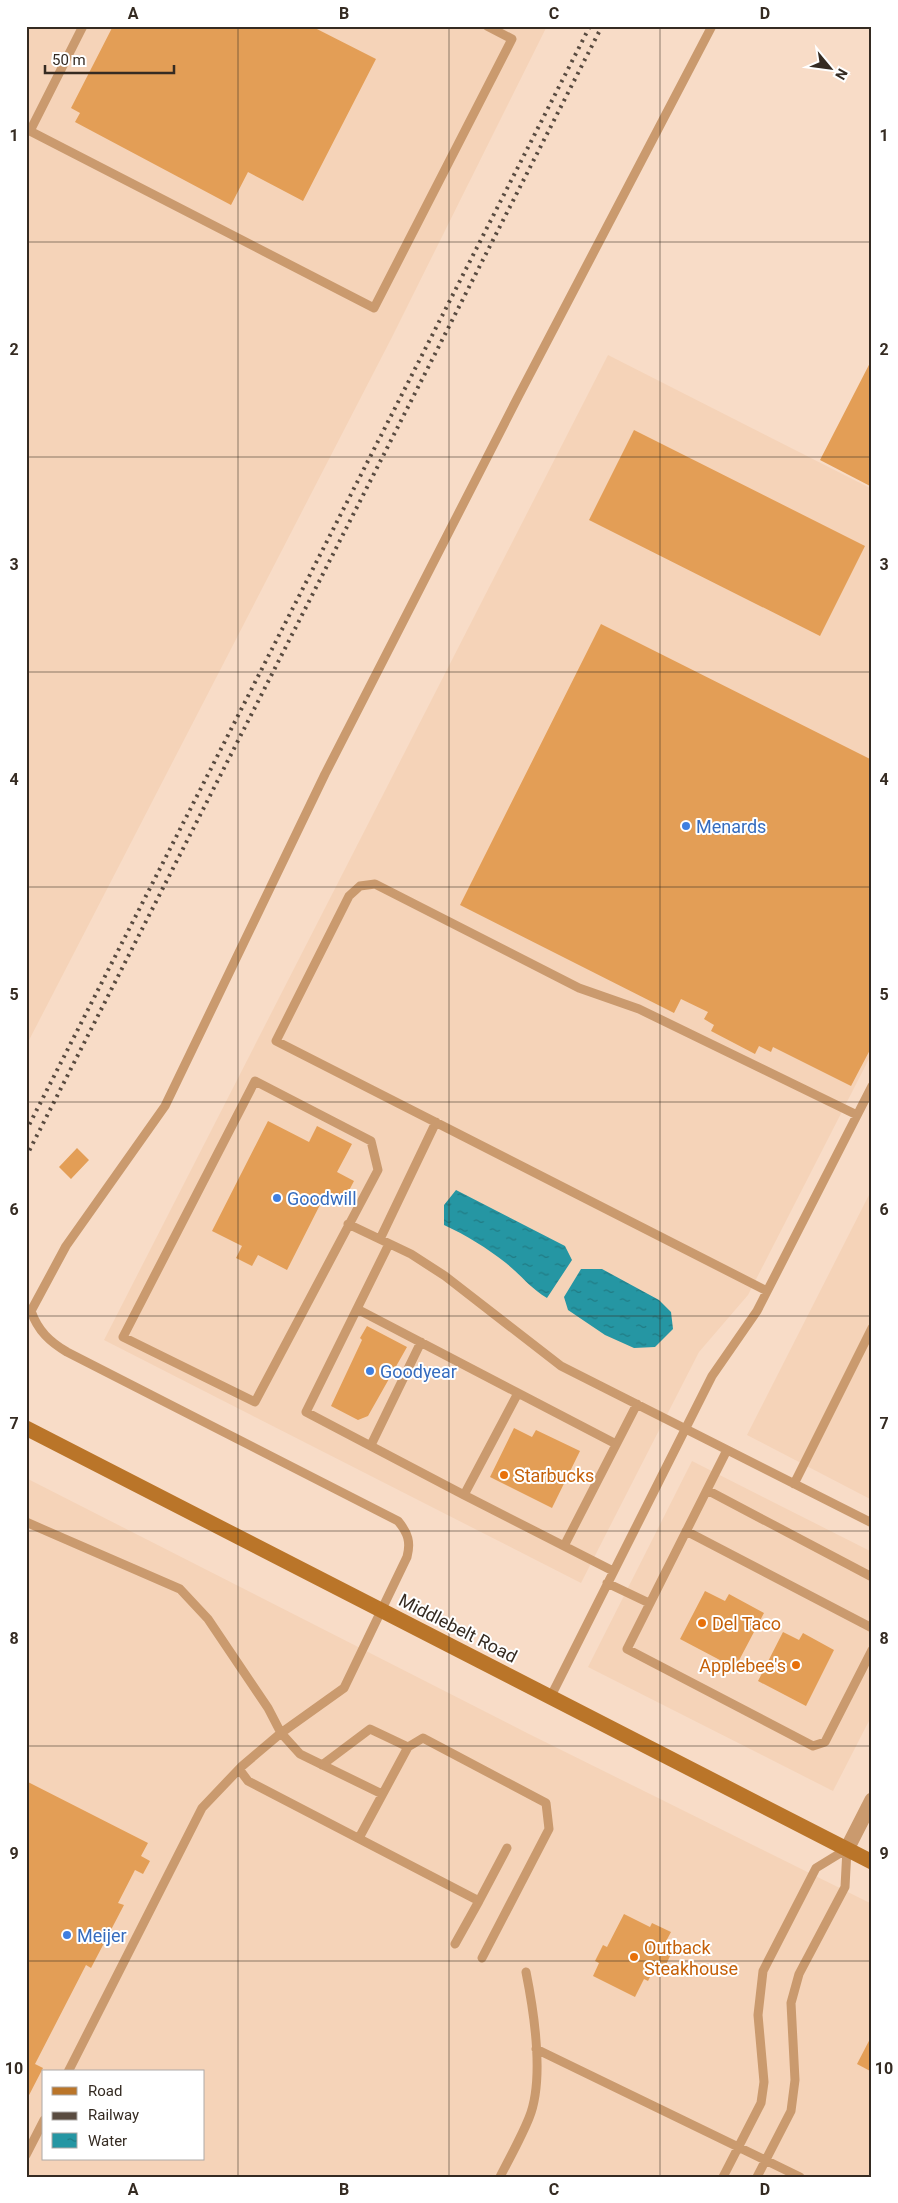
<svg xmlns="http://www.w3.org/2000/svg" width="898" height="2203" font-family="Roboto,sans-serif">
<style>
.built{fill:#f5d3b8;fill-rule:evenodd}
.water{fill:url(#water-ripples)}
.building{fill:#e39e56}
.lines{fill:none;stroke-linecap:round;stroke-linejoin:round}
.lane{stroke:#ca9a6e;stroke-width:9}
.street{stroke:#ca9a6e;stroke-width:15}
.secondary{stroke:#ba7529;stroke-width:15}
.rail{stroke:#594b40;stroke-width:4;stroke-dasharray:2.5 5;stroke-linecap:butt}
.grid{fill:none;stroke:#352b22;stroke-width:1;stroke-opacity:0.55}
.shop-dot{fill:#3f7fe0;stroke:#fff;stroke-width:2}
.food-dot{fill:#e8710a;stroke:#fff;stroke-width:2}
.labels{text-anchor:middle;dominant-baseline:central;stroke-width:4;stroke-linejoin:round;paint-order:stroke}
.shop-label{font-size:18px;fill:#366cbe;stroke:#fff;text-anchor:start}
.food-label{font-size:18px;fill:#c56008;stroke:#fff;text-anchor:start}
.street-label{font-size:18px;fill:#352b22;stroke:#fff}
.neatline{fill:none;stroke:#352b22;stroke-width:2}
.grid-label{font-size:16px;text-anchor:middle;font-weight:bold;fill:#352b22}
</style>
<defs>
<pattern id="water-ripples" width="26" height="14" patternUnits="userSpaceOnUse" patternTransform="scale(1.25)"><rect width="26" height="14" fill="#2596a3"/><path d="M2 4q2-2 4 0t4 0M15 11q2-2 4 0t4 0" fill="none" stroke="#217b84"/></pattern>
</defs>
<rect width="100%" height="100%" fill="#f8dcc7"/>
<path class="built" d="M26,26h521l-156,313 -365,707z
M608,355l264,134v564l-124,242 -49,57 -118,231 -477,-243z
M872,1189v311l-125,-65z
M692,1461l180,91v163l-39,76 -245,-124z
M26,1478l501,255 345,171v273h-846zM44,2072h160v87h-160z"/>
<path class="water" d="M456,1190l109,56 7,14 -25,38c-18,-11 -25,-22 -41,-35 -19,-15 -40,-28 -62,-38v-20z
M581,1269h21l57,31 12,12 2,17 -18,18 -21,1 -29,-13 -37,-25 -4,-13z"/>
<path class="building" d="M113,26h198l65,33 -73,142 -55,-29 -17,33 -156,-83 5,-9 -9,-5z
M872,359v128l-52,-27z
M634,430l231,116 -45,90 -231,-116z
M601,624l271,136v286l-21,40 -78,-39 -2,5 -12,-6 -4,8 -44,-23 3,-6 -10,-6 4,-7 -27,-13 -7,14 -214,-108z
M268,1121l41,21 8,-16 35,18 -15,28 17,9 -11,21 -17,-9 -39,77 -29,-15 -6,11 -16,-8 6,-12 -30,-15z
M77,1148l12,12 -18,19 -12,-12z
M367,1326l40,21 -39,69 -10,4 -27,-14 31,-66 -2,-2z
M514,1428l18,9 4,-7 44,21 -28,57 -62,-31z
M705,1591l20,10 4,-7 35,19 -29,55 -55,-29z
M783,1632l16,8 4,-7 31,17 -28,56 -48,-25z
M26,1781l122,62 -7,13 9,5 -7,13 -8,-4 -17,33 6,2 -33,63 -5,-3 -51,99 8,4 -17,33z
M624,1914l26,13 2,-4 19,9 -8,15 9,5 -11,23 -8,-4 -5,10 -4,-2 -9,18 -42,-21 6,-13 -4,-2 8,-16 4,2z
M872,2035v37l-15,-8z"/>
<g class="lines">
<path class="lane" d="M26,129l348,179 138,-269 -25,-13
M30,131l53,-105
M255,1081l116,60 7,29 -123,232 -132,-65z
M348,1224l63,30 34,22 116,90 311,157
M380,1239l56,-117
M389,1244l-83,168 158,83
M767,1291l-491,-250 73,-145 11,-10 15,-2 204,104 60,21 218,106
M357,1309l161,84
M371,1445l50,-103
M727,1450l-100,199 186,97 12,-4 47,-92
M794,1484l78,-156
M707,1490l165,87
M26,1522l154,67 28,30 60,89 13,25 19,21 82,40
M686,1531l186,97
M564,1546l-100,-51 54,-102 98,51
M613,1571l-49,-25 73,-142
M607,1583l42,20
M551,1696l161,-320 45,-65 115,-225
M322,1765l48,-36 38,18
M239,1769l9,12 231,120 -24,43
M359,1838l49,-91 15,-9 123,65 3,26 -67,129
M479,1901l28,-53
M536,2049l264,128
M68,2072l134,-264 39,-41 40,-34 63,-45 63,-131c4,-15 1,-24 -9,-36l-331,-169c-17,-10 -29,-21 -36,-41l35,-65 99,-140 160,-332 194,-379 193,-369
M26,2155l18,-35
M500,2177c10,-20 21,-39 29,-59 16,-39 5,-106 -3,-146
M723,2177l38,-74 3,-21 -6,-67 5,-44 53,-103 31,-19
M757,2177l34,-66 4,-31 -4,-77 8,-29 46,-87 2,-38"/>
<path class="street" d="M847,1849l25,-49"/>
<path class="secondary" d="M26,1428l846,434"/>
<path class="rail" d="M26,1131l564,-1105
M26,1157l576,-1131"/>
</g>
<path class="grid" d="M238,26v2151M449,26v2151M660,26v2151M26,242h846M26,457h846M26,672h846M26,887h846M26,1102h846M26,1316h846M26,1531h846M26,1746h846M26,1961h846"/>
<g class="shop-dot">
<circle cx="686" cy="826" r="5"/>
<circle cx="277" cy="1198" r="5"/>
<circle cx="370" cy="1371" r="5"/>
<circle cx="67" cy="1935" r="5"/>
</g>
<g class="food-dot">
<circle cx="504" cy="1475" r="5"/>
<circle cx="702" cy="1623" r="5"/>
<circle cx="796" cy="1665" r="5"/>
<circle cx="634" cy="1957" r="5"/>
</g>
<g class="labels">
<g class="shop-label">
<text x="696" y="826">Menards</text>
<text x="287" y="1198">Goodwill</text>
<text x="380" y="1371">Goodyear</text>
<text x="77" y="1935">Meijer</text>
</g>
<g class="food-label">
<text x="514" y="1475">Starbucks</text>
<text x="712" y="1623">Del Taco</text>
<text x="786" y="1665" text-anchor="end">Applebee's</text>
<text x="644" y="1947">Outback<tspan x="644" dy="21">Steakhouse</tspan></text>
</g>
<g class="street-label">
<text transform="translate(458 1628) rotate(27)">Middlebelt Road</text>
</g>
</g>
<rect width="898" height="2203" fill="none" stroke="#ffffff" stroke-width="55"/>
<rect x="42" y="2070" width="162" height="90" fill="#ffffff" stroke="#aeaaa7"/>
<rect x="52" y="2087" width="25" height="8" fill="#ba7529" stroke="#aeaaa7"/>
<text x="88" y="2096" font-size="15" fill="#352b22">Road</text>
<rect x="52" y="2112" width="25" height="8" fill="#594b40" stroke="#aeaaa7"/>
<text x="88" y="2120" font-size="15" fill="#352b22">Railway</text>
<rect x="52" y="2133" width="25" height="15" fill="url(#water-ripples)" stroke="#aeaaa7"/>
<text x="88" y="2146" font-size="15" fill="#352b22">Water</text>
<g transform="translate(830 68) rotate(119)" stroke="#ffffff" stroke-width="4" paint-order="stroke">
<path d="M0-4L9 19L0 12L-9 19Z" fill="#352b22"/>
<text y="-8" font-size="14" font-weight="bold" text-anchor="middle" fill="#352b22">N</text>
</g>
<path d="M45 65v8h129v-8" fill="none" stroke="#352b22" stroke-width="2.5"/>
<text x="52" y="65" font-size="15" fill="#352b22" stroke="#ffffff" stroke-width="4" paint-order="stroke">50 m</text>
<rect x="28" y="28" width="842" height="2148" class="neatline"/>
<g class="grid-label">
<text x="133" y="19">A</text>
<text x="344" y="19">B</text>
<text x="554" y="19">C</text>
<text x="765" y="19">D</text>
<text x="14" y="141">1</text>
<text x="884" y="141">1</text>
<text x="14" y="355">2</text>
<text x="884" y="355">2</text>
<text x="14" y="570">3</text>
<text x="884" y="570">3</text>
<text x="14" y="785">4</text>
<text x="884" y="785">4</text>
<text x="14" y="1000">5</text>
<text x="884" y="1000">5</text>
<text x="14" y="1215">6</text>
<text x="884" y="1215">6</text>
<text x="14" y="1429">7</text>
<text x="884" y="1429">7</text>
<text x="14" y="1644">8</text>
<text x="884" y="1644">8</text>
<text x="14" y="1859">9</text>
<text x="884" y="1859">9</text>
<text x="14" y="2074">10</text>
<text x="884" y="2074">10</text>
<text x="133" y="2195">A</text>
<text x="344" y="2195">B</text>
<text x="554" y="2195">C</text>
<text x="765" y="2195">D</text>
</g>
</svg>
